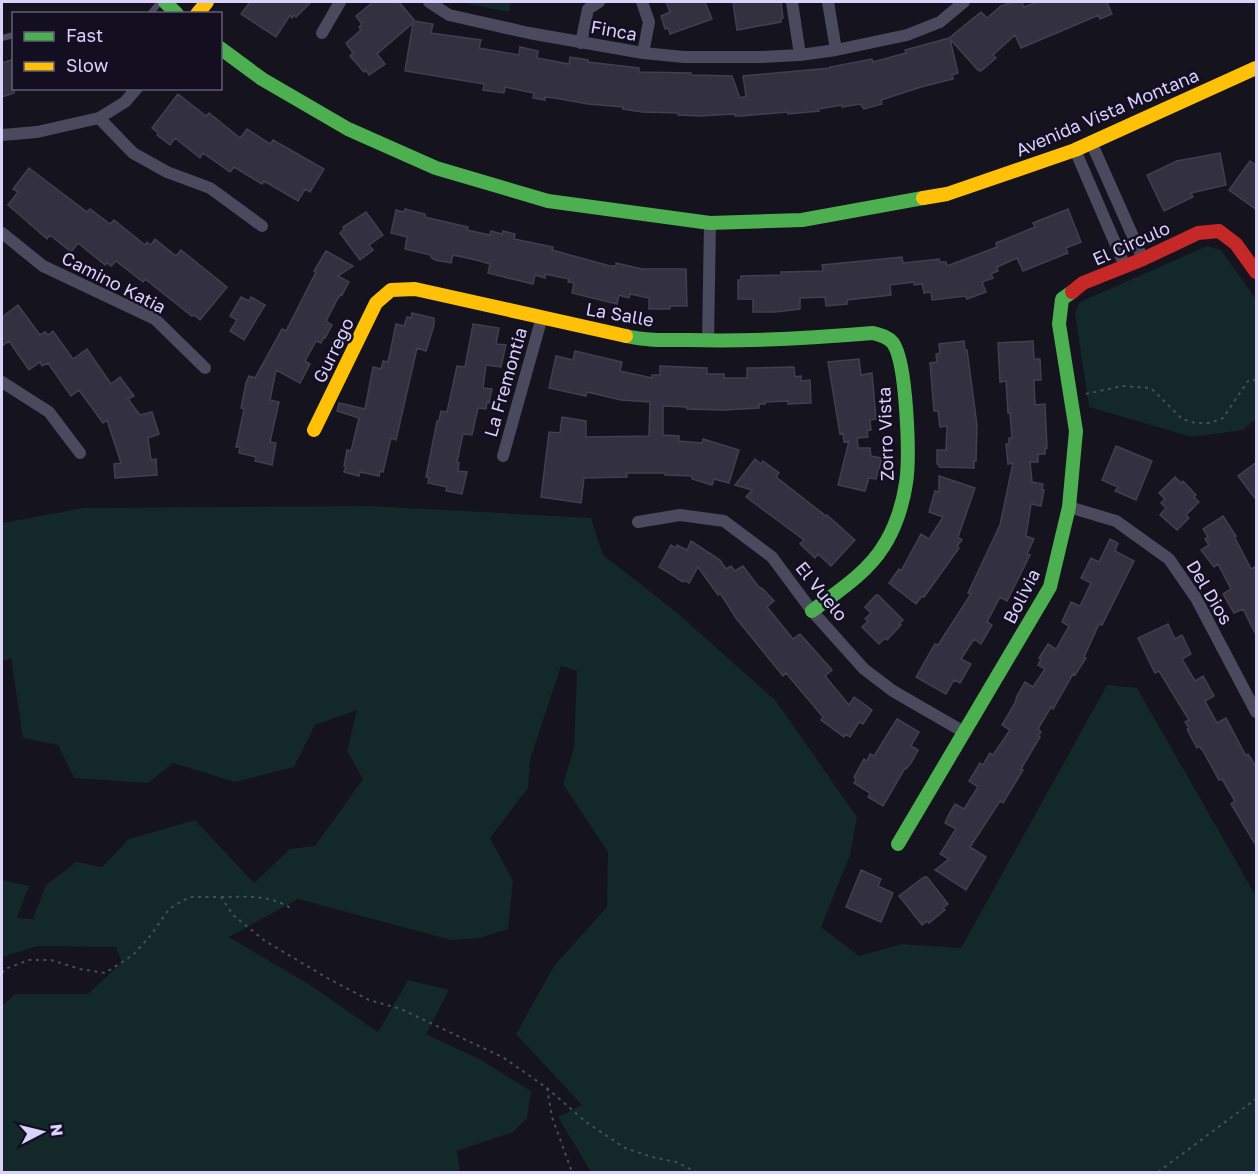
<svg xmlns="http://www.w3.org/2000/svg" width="1258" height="1174" font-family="'Golos Text',sans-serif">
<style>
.green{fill:#122829}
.building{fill:#33313f;stroke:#423e50;stroke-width:1.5}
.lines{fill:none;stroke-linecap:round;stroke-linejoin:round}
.path{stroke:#454f5c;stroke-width:2;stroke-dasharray:3 4.5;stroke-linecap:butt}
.lane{stroke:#4b495d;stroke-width:6}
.street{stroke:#4b495d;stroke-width:12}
.fast{stroke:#4caf50;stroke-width:14}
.slow{stroke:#ffc107;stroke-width:14}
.jam{stroke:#c62828;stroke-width:14}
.labels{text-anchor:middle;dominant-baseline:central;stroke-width:5;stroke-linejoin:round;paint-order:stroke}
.street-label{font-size:18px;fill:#d8d2fc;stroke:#130f21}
</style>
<rect width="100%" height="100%" fill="#15131d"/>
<path class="green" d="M460,2h51l-2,10z
M1207,246l14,4 35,49v120l-13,11 -51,7 -103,-30 -14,-94 5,-11z
M370,506l221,12 12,37 72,56 101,90 81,116 -7,38 -29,72 38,29 43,-12 59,4 146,-263 30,3 119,208v276h-665l-33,-55 24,-12 -66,-71 38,-68 53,-59 1,-55 -45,-68 11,-36 3,-77 -16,-5 -31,94 -2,28 -38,50 23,43 -5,48 -28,9 -29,2 -153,-41 -69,38 81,48 68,47 30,-52 41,10 -23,44 55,26 50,31 -4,27 -14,14 -56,19 3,21h-458v-166l13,-12h73l34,-32 -6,-15 -79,-1 -35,11v-77l27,6 -12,32 16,1 13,-34 30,-23 26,5 27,-28 66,-19 59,63 36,-34 25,-3 48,-67 -16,-28 10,-41 -42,15 -21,42 -59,15 -62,-19 -25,20 -74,-5 -16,-33 -35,-7 -12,-80 -9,3v-138l81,-15z"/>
<path class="building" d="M250,2h61l-15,15 -2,-2 -2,3 -2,-3 -14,22 -35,-23z
M373,2h26l16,19 18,3 -2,9 50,7 -2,8 40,7 1,-8 18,4 -1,7 32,6 1,-7 18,3v2l51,6v4l52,1v2l41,1 8,22 6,-2 -3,-20 87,-8v-1l42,-8 1,3 33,-9 -1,-3 44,-12 32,-26 6,6 14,-12 11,-4h10l2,5 14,-5h69l5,12 -12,5 -1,-4 -78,33 -6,-13 -22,20 3,3 -15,13 -3,-1 -28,-31 8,34 -6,2 1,4 -32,8 -40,13 1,4 -18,5 -4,-5 -18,3v-2l-24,4 1,2 -31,3v-2l-47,4h-6v-2l-36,2 -21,-1v-2l-36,-1 -19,-3v-2l-35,-3 -33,-6 -10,-1v3l-12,-2 1,-5 -29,-6 -1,6 -21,-3 1,-6 -79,-13 8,-48 -36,31 8,10 -16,11 -3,-5 -2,2 -14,-16 3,-3 -7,-10 15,-13 -2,-3 3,-3 -6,-8z
M666,2h39l7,17 -42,15 -2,-6 -3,1 -4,-13 9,-4z
M733,2h48l2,16h-2v4l-44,8z
M14,59v34l-12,4v-34z
M178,94l28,22 3,-3 31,25 7,-9 23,15 3,-4 51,29 -14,23 -5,-3 -7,12 -34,-20 -2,3 -28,-17 -4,5 -27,-19 -3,5 -25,-20 -5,7 -13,-10 1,-2 -6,-5z
M1220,153l6,32 -35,8 2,4 -29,14 -17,-36 30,-14z
M1250,161l7,5v44l-28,-20z
M29,168l58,44 3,-3 20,15 4,-4 31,25 2,-3 4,3 4,-6 21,17 5,-6 46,37 -27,33 -6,-5 -2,1 -47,-37 -2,3 -27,-21 -5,5 -4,-3 -2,2 -27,-22 -7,9 -21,-17 -3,4 -39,-34 10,-13 -5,-3z
M405,209l20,5v3l4,1 39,9 -1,3 23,5 1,-4 11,3 1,-3 12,3 -1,5 39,8 -1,3 58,16h6v-3l26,6h44l1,37h-17v3h-21v-11l-19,-4 -1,4 -10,-3 -2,9 -45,-11 2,-10 -6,-1 1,-3 -24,-5v4l-10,-3 -2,9 -45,-11 2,-9 -14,-4 -23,-5 -2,8 -16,-3 -4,-3v-2l-26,-6 2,-12 -16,-4 5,-23 8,2z
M1068,209l13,33 -15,6 2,5 -45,18 -6,-13 -20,9 1,4 -7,3 2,4 -11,4 4,10 -19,7 -1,-3 -34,4 -1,-8 -7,1 -2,-9 -8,1v-3l-24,3 1,10 -44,5v4l-21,2 -1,-9 -25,1v11l-25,3h-22v-13h-15v-19h3v-4l40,-1v-3l42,-1 -1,-6 80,-8 1,6 36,-4 1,3h6l1,4 50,-19 -1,-4 39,-16 -2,-4z
M366,212l17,23 -14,10 4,5 -13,10 -20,-27 4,-4 -1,-2z
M326,251l27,15 -15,10 11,6 -7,13 -1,-1 -4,6 -11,21 6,4 -7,13 -1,-1 -3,6 -5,-2 -11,20 5,3 -10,19 -24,-13 -6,30 9,2 -9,40 6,1 -4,22 -17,-4 1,-4 -17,-4 1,-6h-4l8,-38 -3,-1 5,-25 3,-7 6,2 27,-49 4,2 30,-59 -2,-1z
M241,297l8,4 2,-4 14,8 -21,35 -14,-9 7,-11 -7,-4z
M18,305l22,30 5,-3 3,3 5,-4 20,28 14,-10 24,35 9,-7 14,19 -6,3 12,16 12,-3 7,22 -11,4 3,22 5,-1 1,16 -42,3 -1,-14 7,-1 -14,-43 -4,3 -24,-33 -8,6 -23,-33 -6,3 -2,-4 -11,8 -20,-29 -7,5v-29z
M412,313l22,5v7l-8,26 -9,-3 -21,92 -5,-2 -8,34 -3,-1 -1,5 -19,-4 -1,4 -15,-4 2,-6h-2l3,-16 4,1 8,-33 -22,-7 2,-8 26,6 8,-42 8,2 2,-8 5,1 8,-38 8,2 3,-9 4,1z
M473,324l26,4 -3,16 10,1 -5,22 -15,-2 -3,23 9,1 -3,14 -2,-1 -1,7 -8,-1 -6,27 -9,-1 -6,28 2,1 -1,8 9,1 -5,22 -16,-3 1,-4 -19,-4 1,-5 -3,-1 11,-56h2l2,-10 6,1 10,-46 8,1z
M964,341l1,9h2l10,75 -1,36h-2v7l-35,-1v-2l-2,-1v-14h9l1,-24 -7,1 -2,-16h-4l-4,-48 7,-1 -1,-8 4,-1 -1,-9z
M1033,341l1,18h6l1,21h-7l1,25 10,-1 2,44 -2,1v5h-7v8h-8l2,20 11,2 -1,6h2l-3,16 -10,-2 -5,32 8,3 -7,15 3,1 -23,46 -7,-4 -13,25 5,3 -11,19 -7,-5 -13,20 10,5 -11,19 -6,-3 -8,14 -30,-17 19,-33 3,1 33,-51 -3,-1 32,-68 13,-62 -5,1 -2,-20h3v-6h3l-2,-25h-2l-2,-32 -6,1 -2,-39z
M575,351l47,11 -2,9 32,7v-3h8v-9l47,2v6h17v4h23v-10l47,-1 1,10 6,-1v5l9,-1 1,23 -23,1v-3l-23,1v2h-6v4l-35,2 -37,-1v-2l-24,-1v29l16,1v5l23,2 1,-4 36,11 -10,33 -15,-4 -2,6 -20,-6v-3l-27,-1v-2h-38v4l-43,1 -3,25 -40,-6 8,-65 11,1 2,-16 24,4v16l63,-1 1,-34 -29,-2 -34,-8 -1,4 -37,-8 7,-32 17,4z
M859,359l2,16 11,-2 4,46 -6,1 1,10 -4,1 1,6 -11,1 1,10h12l1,8 11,2 -6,21 -7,-1 -4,13 -27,-6 11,-44 -5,1 -1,-9 -3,1 -12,-72z
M1116,446l36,15 -16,39 -21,-9 3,-4 -16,-7z
M755,459l6,5 2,-3 16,12 -3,4 50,39 1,-1 28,25 -24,26 -13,-12 -3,4 -15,-14 4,-4 -58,-43 6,-7 -17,-5z
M1257,462v39l-19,-25z
M939,476l36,12 -17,49 4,3 -5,6 2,2 -35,49 -2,-1 -6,8 -27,-21 10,-14 2,2 20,-37 8,5 14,-22 -14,-5 6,-21 4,1z
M1175,477l6,6 2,-2 13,14 -2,2 5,5 -13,13 3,3 -12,12 -17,-15 6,-7 -5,-5 4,-4 -6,-6z
M1223,516l13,20h-2l17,33 6,-3v71l-14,-28 -9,4 -11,-19 8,-5 -13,-25 -4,3 -13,-17 8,-5 -4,-6 3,-2 -5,-8z
M1110,539l8,4 -3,8 19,10 -32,64 -3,-1 -15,33 2,1 -11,17 -2,-1 -20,35 -2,-2 -13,22 3,3 -3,4 2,1 -19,32 2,1 -20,33 -3,-2 -30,46 16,10 -20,33 -31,-20 14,-11 -9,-5 16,-25 -11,-6 3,-7 7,-12 9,5 14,-22 -9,-6 11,-18 3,2 7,-12 3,2 17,-25 -8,-5 13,-22 2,-7 8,-14 8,5 12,-18 -7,-4 3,-6 -2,-1 9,-14 8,5 13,-23 -7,-4 9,-20 9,4 11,-23 -10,-5 10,-20 8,4z
M691,541l29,19 6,9 5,-3 4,5 8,-5 15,20 6,4 10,11 -7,6 26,32 7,-5 32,36 -7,6 24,29 5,-8 18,13 -9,14 -4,-2 -9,15 -5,-3 -1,3 -23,-17 2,-3 -37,-44 -3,3 -47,-58 -16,-25 -2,2 -20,-28 -9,16 -5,-3 -1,2 -24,-15 12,-22 5,3 1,-3 10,5z
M876,595h2l25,25 -4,4 2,1 -14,15 -2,-2 -6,6 -17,-17 6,-6 -3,-2 6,-6 -6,-6z
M1168,624l7,15 7,-4 9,19 -9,5 13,22 8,-5 11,20 -9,5 12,22 9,-5 20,38 2,-2 9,14v79l-26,-43 4,-3 -13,-22 -3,1 -16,-29 -4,-5 -2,2 -10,-19 2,-1 -4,-6 4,-2 -30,-49 -4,2 -17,-35z
M897,719l22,13 -8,14 7,4 -7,13 -5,6 -1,-1 -22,38 -15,-9 2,-4 -16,-10 2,-4 -2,-2 10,-18 3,2 3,-7 4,2z
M861,870l20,9 -3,7 15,7 -12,29 -35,-15z
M924,877h3l21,27 -5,4 2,2 -16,13 -1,-2 -6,4 -23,-29z"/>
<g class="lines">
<path class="path" d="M1086,394l36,-8 29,2 31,31 13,4h15l13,-5 25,-37 8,-1
M221,897c26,0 48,-3 71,12
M2,973l3,-4 24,-9h22l29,9 25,4 28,-18 18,-20 18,-26 20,-12h32l12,18 32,26 64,38 40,21 32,9 103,49 43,30 39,34 39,26 27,9 24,5 20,10
M547,1088l5,29 20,55
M1158,1172l98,-73"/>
<path class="lane" d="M150,14l10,-12
M2,38l12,-3"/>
<path class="street" d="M429,2l20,13 80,18 114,20 41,4h78l38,-2 36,-5 71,-15 33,-13 24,-20
M642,2l7,20 -6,31
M792,2l8,53
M828,2l8,48
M322,33l18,-31
M581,43l7,-34 11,-7
M99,118l34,35 34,19 43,16 52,38
M2,135l35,-3 62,-14 26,-16 12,-14
M1091,142l52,117
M1075,150l50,116
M2,233l41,33 112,53 50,49
M708,341l2,-118
M2,382l47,30 31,41
M503,456l39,-139
M1069,507l47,14 53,38 27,39 60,114
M638,522l42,-7 44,6 48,36 40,54 52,58 29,22 71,41"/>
<path class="fast" d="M165,2l12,12
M220,48l42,31 86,50 88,39 112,33 162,22 92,-3 121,-22
M626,336c21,5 43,4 64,4 61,2 122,-2 183,-7 8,2 15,4 20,10 14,20 17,115 13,140 -3,21 -11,46 -23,64 -17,27 -46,45 -71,64
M898,844l152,-257 19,-80 7,-76 -17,-107 3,-25 10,-7"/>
<path class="slow" d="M197,14l10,-12
M923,198l24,-4 128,-44 181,-82
M314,430l62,-127 15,-13 24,-1 211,47"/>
<path class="jam" d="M1072,292l11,-9 60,-24 55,-26 21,-2 17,13 20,28"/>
</g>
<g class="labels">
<g class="street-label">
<text transform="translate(614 30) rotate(10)">Finca</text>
<text transform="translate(1107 112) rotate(-23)">Avenida Vista Montana</text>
<text transform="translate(1131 243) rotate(-24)">El Circulo</text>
<text transform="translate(114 282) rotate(27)">Camino Katia</text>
<text transform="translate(620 314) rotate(10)">La Salle</text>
<text transform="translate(333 350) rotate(-64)">Gurrego</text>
<text transform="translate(505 382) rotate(-74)">La Fremontia</text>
<text transform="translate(885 434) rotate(-92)">Zorro Vista</text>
<text transform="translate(822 591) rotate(51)">El Vuelo</text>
<text transform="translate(1210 592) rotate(59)">Del Dios</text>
<text transform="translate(1021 596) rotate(-63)">Bolivia</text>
</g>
</g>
<rect width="1258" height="1174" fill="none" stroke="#d8d2fc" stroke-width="6"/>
<rect x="12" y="12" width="210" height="78" fill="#130f21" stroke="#625d79" stroke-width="1.5"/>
<rect x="24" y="32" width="30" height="9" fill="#4caf50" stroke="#625d79" stroke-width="1.5"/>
<text x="66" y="42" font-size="18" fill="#d8d2fc">Fast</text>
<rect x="24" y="62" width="30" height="9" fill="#ffc107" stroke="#625d79" stroke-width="1.5"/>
<text x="66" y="72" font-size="18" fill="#d8d2fc">Slow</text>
<g transform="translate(42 1132) rotate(83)" stroke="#130f21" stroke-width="4.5" paint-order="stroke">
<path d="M0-4.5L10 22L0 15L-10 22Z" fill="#d8d2fc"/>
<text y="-9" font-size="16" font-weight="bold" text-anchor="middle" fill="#d8d2fc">N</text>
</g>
</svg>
